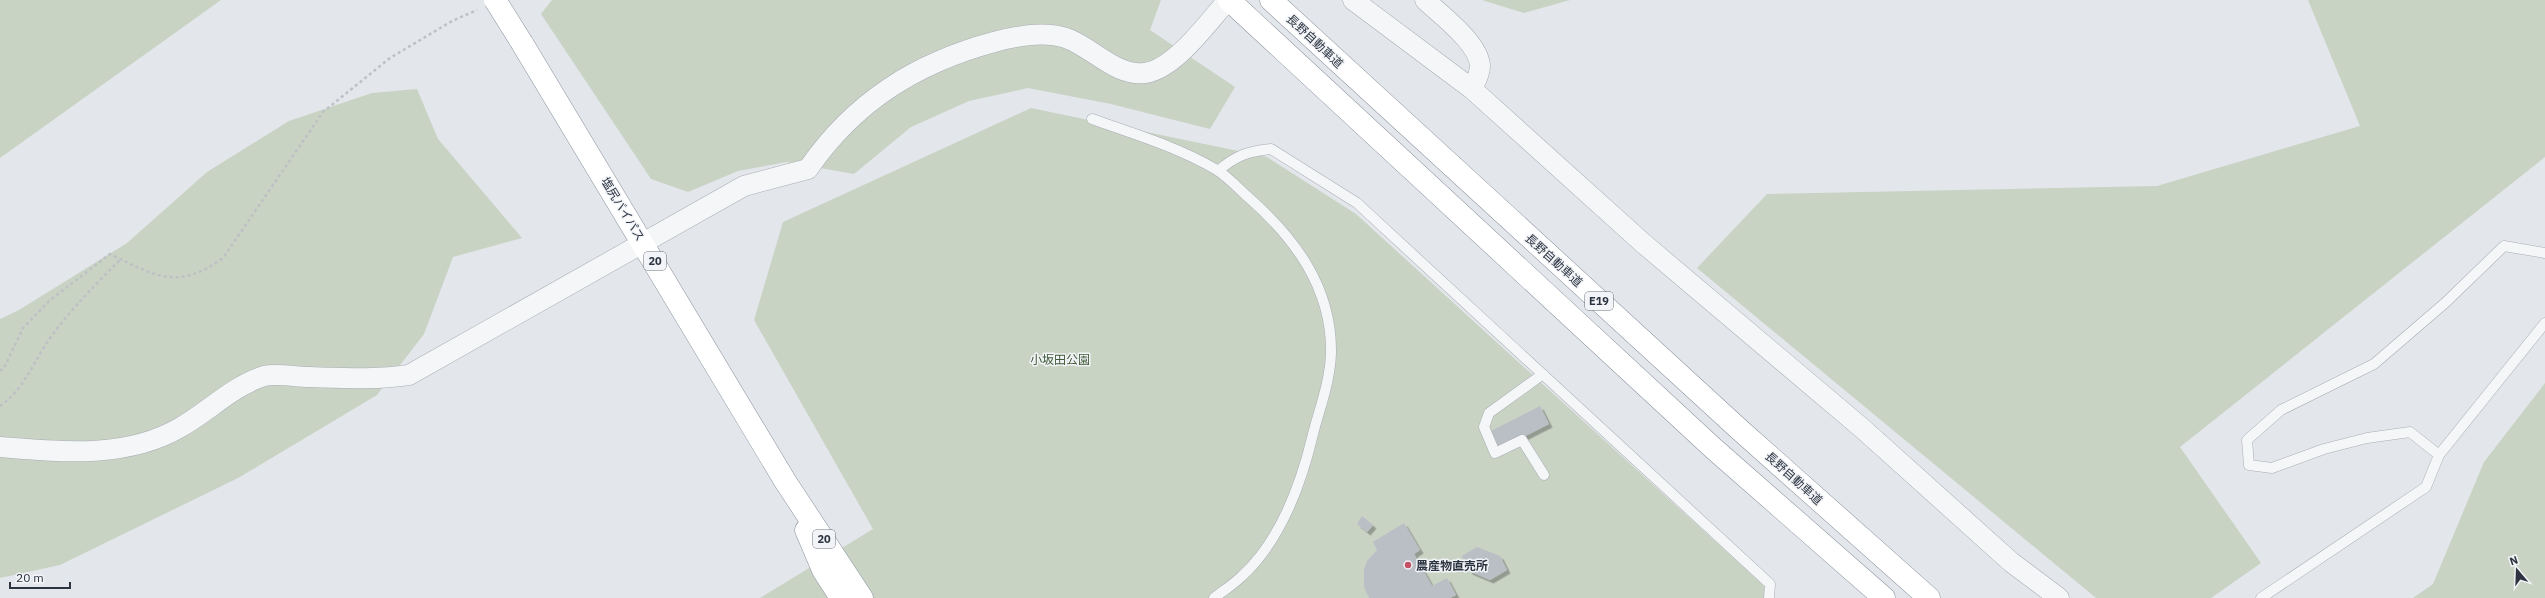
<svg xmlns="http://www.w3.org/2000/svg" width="2545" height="598" font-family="'IBM Plex Sans','Noto Sans JP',sans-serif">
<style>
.green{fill:#c8d3c4}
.building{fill:#babfc6;filter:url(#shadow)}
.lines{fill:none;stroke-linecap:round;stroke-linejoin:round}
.lane-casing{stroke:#a8adb4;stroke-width:11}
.street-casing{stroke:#a8adb4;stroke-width:21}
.highway-casing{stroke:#8b939f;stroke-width:23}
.path{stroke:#bdc0c5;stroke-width:2.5;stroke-dasharray:3 3;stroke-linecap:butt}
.lane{stroke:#f5f6f8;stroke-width:10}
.street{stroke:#f5f6f8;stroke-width:20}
.highway{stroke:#fff;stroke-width:22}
.highway-bridge-casing{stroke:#8b939f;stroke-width:23;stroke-linecap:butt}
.highway-bridge{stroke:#fff;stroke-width:22}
.poi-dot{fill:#c55165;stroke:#f2f4f7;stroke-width:1.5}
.labels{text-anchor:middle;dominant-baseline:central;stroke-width:3;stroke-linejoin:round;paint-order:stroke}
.shield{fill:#f2f4f7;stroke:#676e78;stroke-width:1}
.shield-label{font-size:11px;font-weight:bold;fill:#2c3441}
.street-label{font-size:12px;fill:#2c3441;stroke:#f2f4f7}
.park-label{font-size:12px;fill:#415b3a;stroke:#f2f4f7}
.poi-label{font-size:12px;font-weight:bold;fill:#2c3441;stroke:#f2f4f7;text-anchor:start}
</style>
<defs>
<filter id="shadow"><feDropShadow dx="3.5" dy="3.5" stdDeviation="0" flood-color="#0004"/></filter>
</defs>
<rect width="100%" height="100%" fill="#e3e6ea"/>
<path class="green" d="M0,0h221l-221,158z
M552,0h609l-11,30 85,57 -25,42 -99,-25 -83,-16 -59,13 -58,26 -57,47 -67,-12 -49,9 -50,21 -37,-13 -110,-165z
M1482,0h88l-46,13z
M2308,0h237v157l-365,290 81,116 -50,35h-115l-399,-330 70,-74 390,-8 203,-60z
M417,89l21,50 84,99 -69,19 -29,77 -47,61 -139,83 -178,87 -60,13v-259l19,-9 108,-67 80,-71 82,-51 83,-28z
M1031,108l236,49 89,57 417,380 -2,4h-1011l113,-69 -119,-209 29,-98z
M2545,383v215h-132l20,-14 51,-122z"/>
<path class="building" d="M1540,406l9,18 -49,25 -9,-18z
M1362,516l11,9 -6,7 -10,-8z
M1404,523l16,27 -6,4 18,32 15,-8 9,17 -6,3h-81l-5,-11v-17l3,-9 10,-11 -4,-8z
M1477,547l23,9 7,14 -17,10 -21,-9 -7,-15z"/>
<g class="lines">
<defs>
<path id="lane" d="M1092,119c42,15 86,28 125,51 11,7 21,18 31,27 47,41 84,91 83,156 -1,29 -11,54 -18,81 -12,51 -32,106 -71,142 -8,8 -19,15 -28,22
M1218,171c17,-15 30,-20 53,-22l86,54 413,381 -1,14
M1543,374l-54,39 -5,14 11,26 27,-13 22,35
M2439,455l106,-132
M2261,598l165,-111 13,-32 -29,-23 -43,6 -43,11 -52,19 -23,-3 -2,-25 34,-30 93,-46 71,-61 59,-57 41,7"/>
<path id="street" d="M1353,0l119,89 172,155 219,185 148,133 48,36
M1425,0c16,15 54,43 55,66 0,9 -5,16 -8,23
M0,447c60,5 127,12 181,-20 28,-16 52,-41 83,-51 13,-3 32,1 45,1 34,1 67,3 100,-2l335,-189 64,-17c46,-67 108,-106 186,-127 22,-6 50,-11 72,-4 26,9 50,39 79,35 30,-4 63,-51 83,-73"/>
<path id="highway" d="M1229,0l484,448 171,150
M1271,0l469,430 189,168
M522,43l263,438 77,117
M806,530l17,40 18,28"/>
</defs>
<use href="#lane" class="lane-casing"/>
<use href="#street" class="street-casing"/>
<use href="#highway" class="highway-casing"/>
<path class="path" d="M0,371l4,-3 19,-40 26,-27 61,-47c46,22 67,37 113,4l100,-146 67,-54 62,-37 25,-11
M0,406c26,-18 34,-47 53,-72 20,-27 44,-51 68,-75"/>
<use href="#lane" class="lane"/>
<use href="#street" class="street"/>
<use href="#highway" class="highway"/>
<defs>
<path id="highway-bridge" d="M495,0l27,43"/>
</defs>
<use href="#highway-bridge" class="highway-bridge-casing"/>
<use href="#highway-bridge" class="highway-bridge"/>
</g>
<circle class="poi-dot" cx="1408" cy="565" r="4"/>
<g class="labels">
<g class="shield">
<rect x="644" y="252" width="22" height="18" rx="3"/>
<rect x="1585" y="292" width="28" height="18" rx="3"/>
<rect x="813" y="530" width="22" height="18" rx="3"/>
</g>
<g class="shield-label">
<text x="655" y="261">20</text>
<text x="1599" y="301">E19</text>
<text x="824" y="539">20</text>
</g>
<g class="street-label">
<text transform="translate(1315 41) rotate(43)">長野自動車道</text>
<text transform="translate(623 209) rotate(59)">塩尻バイパス</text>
<text transform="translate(1554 260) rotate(42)">長野自動車道</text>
<text transform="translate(1794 478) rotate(42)">長野自動車道</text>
</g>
<g class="park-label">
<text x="1060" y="359">小坂田公園</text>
</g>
<g class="poi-label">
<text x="1416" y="565">農産物直売所</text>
</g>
</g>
<g transform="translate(2517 570) rotate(341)" stroke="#f2f4f7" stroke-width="3" paint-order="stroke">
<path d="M0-3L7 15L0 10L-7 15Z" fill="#2c3441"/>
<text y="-6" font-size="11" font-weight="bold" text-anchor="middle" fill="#2c3441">N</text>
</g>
<path d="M10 582v6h60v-6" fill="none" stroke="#2c3441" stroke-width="2"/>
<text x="16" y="582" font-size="12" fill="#2c3441" stroke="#f2f4f7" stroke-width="3" paint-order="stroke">20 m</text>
</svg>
